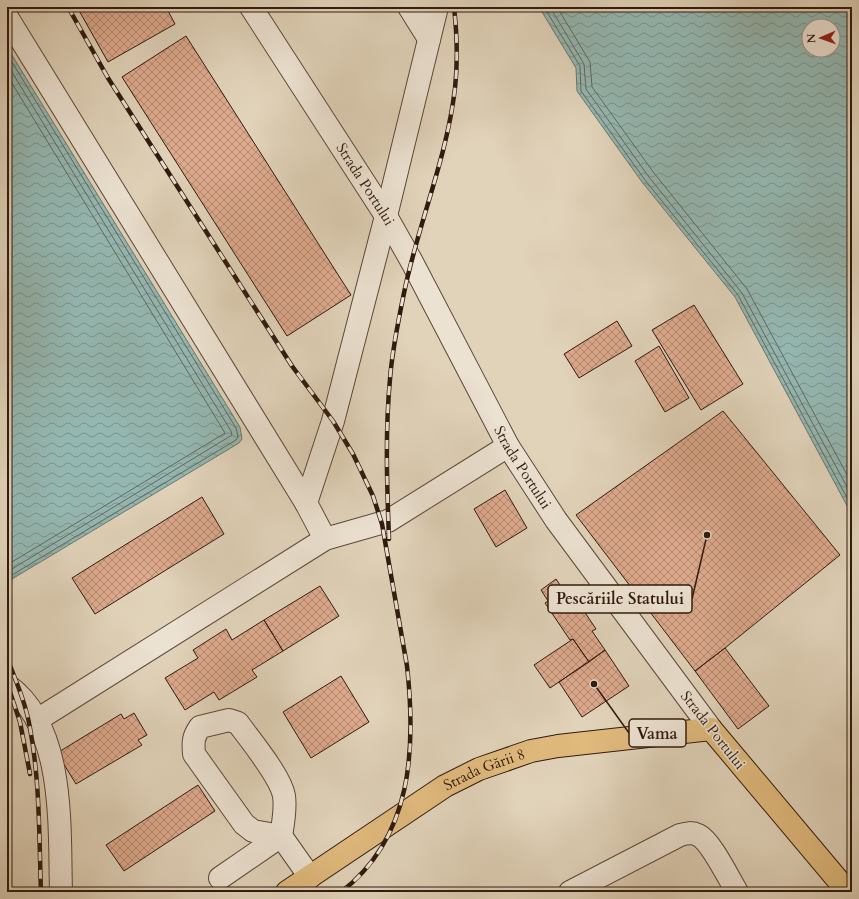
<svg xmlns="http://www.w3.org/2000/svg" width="859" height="899" font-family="Cardo,serif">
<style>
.water{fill:url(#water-waves);stroke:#6c7870;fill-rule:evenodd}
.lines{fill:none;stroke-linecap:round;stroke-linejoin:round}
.shore{stroke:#626860;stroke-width:1}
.building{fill:url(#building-cross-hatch);stroke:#301a0e}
.minor-casing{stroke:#5c4839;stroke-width:24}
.major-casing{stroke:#301a0e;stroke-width:24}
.minor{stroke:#ece2d2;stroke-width:22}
.major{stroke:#e0ba7d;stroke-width:22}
.rail-casing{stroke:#301a0e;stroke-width:4.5}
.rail{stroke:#ece2d2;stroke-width:3;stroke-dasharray:9;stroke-linecap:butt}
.labels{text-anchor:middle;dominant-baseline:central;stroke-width:3;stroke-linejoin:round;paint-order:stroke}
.street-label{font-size:15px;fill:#301a0e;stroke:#ece2d2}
.leader{fill:none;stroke:#301a0e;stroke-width:1.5}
.callout-dot{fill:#301a0e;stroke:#ece2d2;stroke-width:1.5}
.callout{fill:#ece2d2;stroke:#301a0e;stroke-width:1.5}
.callout-label{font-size:16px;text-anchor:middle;font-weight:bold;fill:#301a0e}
</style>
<defs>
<pattern id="water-waves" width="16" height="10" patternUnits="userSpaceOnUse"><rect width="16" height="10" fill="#94b7b1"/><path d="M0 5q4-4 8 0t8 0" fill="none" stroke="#79948e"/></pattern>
<pattern id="building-cross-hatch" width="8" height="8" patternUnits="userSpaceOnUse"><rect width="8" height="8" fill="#deaa8e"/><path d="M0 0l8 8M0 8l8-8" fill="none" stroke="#b48a72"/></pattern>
</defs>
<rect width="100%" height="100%" fill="#e1d3ba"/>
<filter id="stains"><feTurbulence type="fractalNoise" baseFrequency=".005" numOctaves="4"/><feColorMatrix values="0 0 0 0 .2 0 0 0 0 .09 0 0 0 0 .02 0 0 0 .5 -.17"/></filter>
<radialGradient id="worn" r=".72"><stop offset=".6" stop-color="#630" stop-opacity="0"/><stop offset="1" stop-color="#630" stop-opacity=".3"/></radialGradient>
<path class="water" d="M539,7h313v508l-117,-218 -93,-115 -65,-91 -1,-23zM809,26h24v24h-24z
M7,47l233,380 2,12 -3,4 -232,139z"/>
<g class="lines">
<path class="shore" d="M544,7l36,59 1,25 64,89 93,115 114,212
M550,7l34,57 2,25 63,88 93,116 110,203
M557,7l33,55 2,25 62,86 93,116 105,195
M7,54l229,374 2,9 -2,3 -229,138
M7,64l224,367 1,4 -225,137
M7,75l218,358 -218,132"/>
</g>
<path class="building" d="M77,7h89l9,17 -67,38z
M186,36l165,259 -64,41 -165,-259z
M694,305l49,79 -42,26 -49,-80z
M617,321l15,25 -53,32 -15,-24z
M659,346l30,52 -24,14 -30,-51z
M723,411l117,144 -115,93 -30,23 -119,-156z
M505,490l22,38 -31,19 -22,-38z
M202,497l22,37 -129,80 -23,-36z
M556,579l8,12 4,-4 28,42 -4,2 13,19 -16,12 -16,-23 -3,1 -25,-37 3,-2 -7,-11z
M320,586l19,30 -56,35 -19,-31z
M264,620l19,31 -31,19 5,7 -38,23 -5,-8 -29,18 -20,-32 33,-20 -5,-8 33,-21 6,11z
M573,639l16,23 -39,26 -16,-23z
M725,648l44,58 -31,23 -43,-58z
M605,650l24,36 -47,31 -23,-35z
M341,676l28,46 -58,36 -28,-46z
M134,713l13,22 -9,5 4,5 -66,39 -19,-31 64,-39 3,5z
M198,785l17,26 -91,60 -18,-26z"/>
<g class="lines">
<defs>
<g id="minor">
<path id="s1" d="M251,7l135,209 26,46 96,184 48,74 155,209"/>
<path d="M409,7l20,32"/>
<path d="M7,17l299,486 19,36"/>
<path d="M306,503l27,-82 53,-205 51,-209"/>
<path d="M7,685c59,42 52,143 54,207"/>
<path d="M37,720l288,-181 63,-18 120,-75"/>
<path d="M229,720l9,3c13,18 43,54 46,73 2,14 -1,27 -3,40l-28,-5 -9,-7 -50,-70c-1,-12 -1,-17 6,-27z"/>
<path d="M220,878l61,-42 29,41"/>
<path d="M570,892l110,-57c7,-2 12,-3 18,0 13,6 31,44 39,57"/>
</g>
<g id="major">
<path id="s2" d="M287,892l158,-106 34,-17 52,-18 27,-5 153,-17 137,163"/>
</g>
</defs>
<use href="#minor" class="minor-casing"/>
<use href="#major" class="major-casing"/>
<use href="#minor" class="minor"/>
<use href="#major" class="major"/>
<defs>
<path id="rail" d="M68,7l40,71 184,288 41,55 20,33 20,42 9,28 25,142c9,82 6,171 -66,226
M389,539c-2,-53 -4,-106 1,-160 2,-28 8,-57 14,-86 14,-69 43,-135 51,-205 3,-27 2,-54 -1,-81
M7,658c9,23 19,46 23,70 10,53 9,110 11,164
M7,683l13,39 10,52"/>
</defs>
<use href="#rail" class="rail-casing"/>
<use href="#rail" class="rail"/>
</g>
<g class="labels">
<g class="street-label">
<text stroke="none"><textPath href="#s1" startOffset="211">Strada Portului</textPath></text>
<text stroke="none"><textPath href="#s1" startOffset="535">Strada Portului</textPath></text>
<text transform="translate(713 730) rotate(52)">Strada Portului</text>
<text stroke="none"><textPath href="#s2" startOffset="233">Strada Gării 8</textPath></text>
</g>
</g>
<path class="leader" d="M707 535L692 599M594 684L629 733"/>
<g class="callout-dot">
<circle cx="707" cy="535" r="4"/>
<circle cx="594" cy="684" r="4"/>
</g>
<g class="callout">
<rect x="548" y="585" width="144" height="28" rx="4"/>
<rect x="629" y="719" width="57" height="28" rx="4"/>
</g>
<g class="callout-label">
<text x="620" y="604">Pescăriile Statului</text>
<text x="657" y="739">Vama</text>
</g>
<rect width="859" height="899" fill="none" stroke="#e1d3ba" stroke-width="24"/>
<rect x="8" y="8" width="843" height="883" fill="none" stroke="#301a0e" stroke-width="2"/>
<rect x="12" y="12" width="835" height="875" fill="none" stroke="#301a0e"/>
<g transform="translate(821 38) rotate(268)"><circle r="19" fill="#ece2d2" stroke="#a19284"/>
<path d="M0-3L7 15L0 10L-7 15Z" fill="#8f2418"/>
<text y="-6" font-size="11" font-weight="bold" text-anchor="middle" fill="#301a0e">N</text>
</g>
<rect width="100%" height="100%" filter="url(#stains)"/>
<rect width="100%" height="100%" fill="url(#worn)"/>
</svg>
